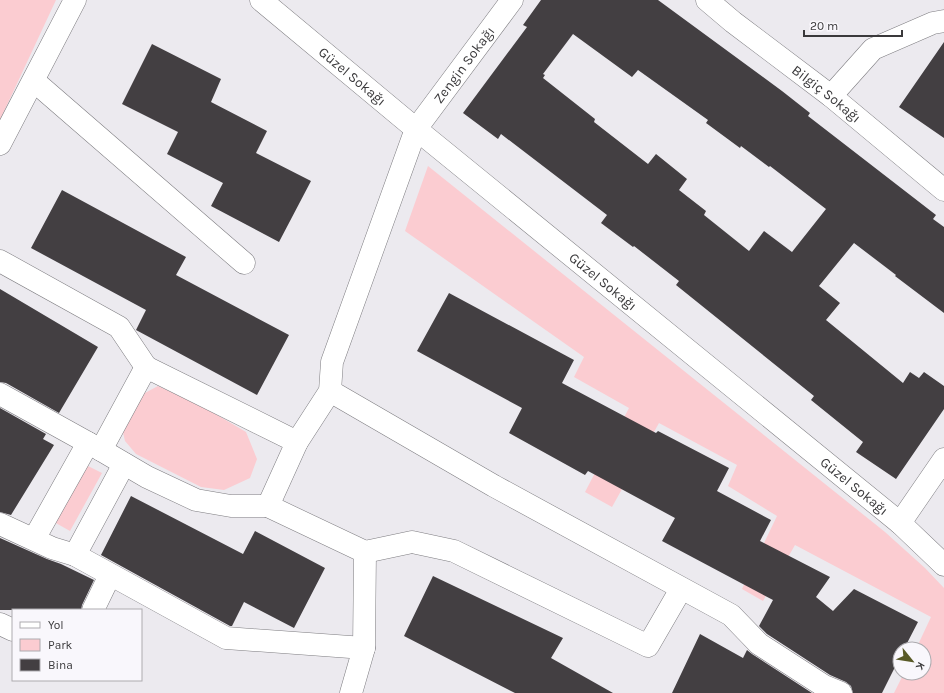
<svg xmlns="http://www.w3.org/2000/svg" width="944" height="693" font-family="Karla,sans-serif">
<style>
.green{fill:#fbccd1}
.building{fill:#433f42;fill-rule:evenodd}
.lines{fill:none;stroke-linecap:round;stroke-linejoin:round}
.minor-casing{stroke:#7e7d81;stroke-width:23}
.minor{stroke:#fff;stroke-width:22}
.labels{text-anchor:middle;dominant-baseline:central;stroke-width:4;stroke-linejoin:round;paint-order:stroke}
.street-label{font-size:14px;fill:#3a393b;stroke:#f9f7fc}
</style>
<rect width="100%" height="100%" fill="#eceaef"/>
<path class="green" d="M0,0h56l-56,120z
M428,166l457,366 40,36 19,20v105h-50l10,-20h20v-24h-8l15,-32 -136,-72 -32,56 -21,-12 35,-73 -49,-30 9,-21 -78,-42 -47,84 -27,-15 44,-84 -55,-31 10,-20 -179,-126z
M158,386l44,20 44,26 11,27 -7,19 -26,12 -23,-3 -65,-33 -11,-13 -3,-13 21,-34z
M86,465l16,8 -32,58 -16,-9z"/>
<path class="building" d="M541,0h117l124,91 28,22 -2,3 128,99 -3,4 11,8v86l-49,-37 1,-1 -42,-32 -35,43 21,17 -14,17 77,63 7,-11 9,6 5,-6 20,14v23l-48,70 -40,-27 7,-10 -52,-42 3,-4 -138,-111 3,-4 -45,-35 -1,1 -32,-24 6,-8 -106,-81 -3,5 -35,-26 64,-86 -4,-2zM573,34l59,43 6,-7 70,50 -2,3 34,25 1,-2 28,21 1,-1 56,43 -34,43 -28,-21 -15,20 -45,-36 2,-4 -27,-21 8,-11 -31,-25 -8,10 -54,-42 1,-3 -52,-41 2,-3 -2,-1z
M944,42v96l-45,-31z
M152,44l69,35 -10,23 56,29 -11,22 55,28 -32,61 -68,-36 12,-23 -56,-29 11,-22 -56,-28z
M62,190l124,67 -10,18 113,60 -32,60 -121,-65 10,-20 -115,-62z
M0,289l98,58 -39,66 -53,-30 -6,-1z
M449,293l125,67 -12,23 94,50 2,-2 71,37 -12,23 54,29 -11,21 70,36 -14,20 17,14 21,-22 64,33 -14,27h-4v8l-18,36h-29l-2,-7 -5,-4 -16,-7 -63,-41 -8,-8 14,-26 -111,-59 13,-23 -87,-47 -3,4 -76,-42 13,-25 -105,-57z
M0,408l46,26 -3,5 11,6 -43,70 -11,-3z
M131,496l112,58 12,-23 70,37 -31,60 -50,-26 -12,24h-2l-129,-71z
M0,538l47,21 14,5 33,16 -12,25 -1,5h-81z
M433,576l130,62 -12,20 62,35h-98l-111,-57z
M700,634l43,24 4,-8 5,4 60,39h-140z"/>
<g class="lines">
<defs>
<g id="minor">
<path id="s1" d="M261,0l155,129 484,394 44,42"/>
<path id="s2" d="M707,0l26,22 98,74 113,94"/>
<path d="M34,81l210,182"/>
<path d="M831,96l42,-47 60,-26 11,-2"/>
<path d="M0,144l75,-144"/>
<path d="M0,261l119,66 27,40"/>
<path d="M330,391l164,95 237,129 28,29 65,42 17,7"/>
<path d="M0,394l101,56 46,27 49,23 35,6h37"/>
<path d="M101,450l45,-83 151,75"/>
<path d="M900,523l44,-64"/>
<path d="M0,524l52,24 23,7 151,83 138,10"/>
<path d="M34,539l54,-96"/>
<path d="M365,552l47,-10 42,9 194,95 33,-57"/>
<path d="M75,555l49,-91"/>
<path d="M93,610l17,-35"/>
<path d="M0,624l13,6"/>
<path id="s3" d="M351,693l13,-45 1,-96 -97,-46 29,-64 33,-51 2,-29 84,-233 96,-129"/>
</g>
</defs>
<use href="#minor" class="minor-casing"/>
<use href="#minor" class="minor"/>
</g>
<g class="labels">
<g class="street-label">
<text stroke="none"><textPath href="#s3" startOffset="738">Zengin Sokağı</textPath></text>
<text stroke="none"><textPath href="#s1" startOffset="119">Güzel Sokağı</textPath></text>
<text stroke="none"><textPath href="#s2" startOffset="152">Bilgiç Sokağı</textPath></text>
<text stroke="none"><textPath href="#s1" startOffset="443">Güzel Sokağı</textPath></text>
<text stroke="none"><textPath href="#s1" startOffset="767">Güzel Sokağı</textPath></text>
</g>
</g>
<rect x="12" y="609" width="130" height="72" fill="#f9f7fc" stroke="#adabaf"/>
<rect x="20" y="622" width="20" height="6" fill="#ffffff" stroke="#adabaf"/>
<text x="48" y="629" font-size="12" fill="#3a393b">Yol</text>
<rect x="20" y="639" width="20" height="12" fill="#fbccd1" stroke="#adabaf"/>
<text x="48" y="649" font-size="12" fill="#3a393b">Park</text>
<rect x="20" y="659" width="20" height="12" fill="#433f42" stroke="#adabaf"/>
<text x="48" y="669" font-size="12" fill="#3a393b">Bina</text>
<g transform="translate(912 661) rotate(120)"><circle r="19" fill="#f9f7fc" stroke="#adabaf"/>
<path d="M0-3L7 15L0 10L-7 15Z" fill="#595a27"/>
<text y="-6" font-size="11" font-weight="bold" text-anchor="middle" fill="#3a393b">K</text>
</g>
<path d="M804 30v6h98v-6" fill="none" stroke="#3a393b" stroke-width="2"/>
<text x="810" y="30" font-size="12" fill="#3a393b" stroke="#f9f7fc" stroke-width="3" paint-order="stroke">20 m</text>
</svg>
